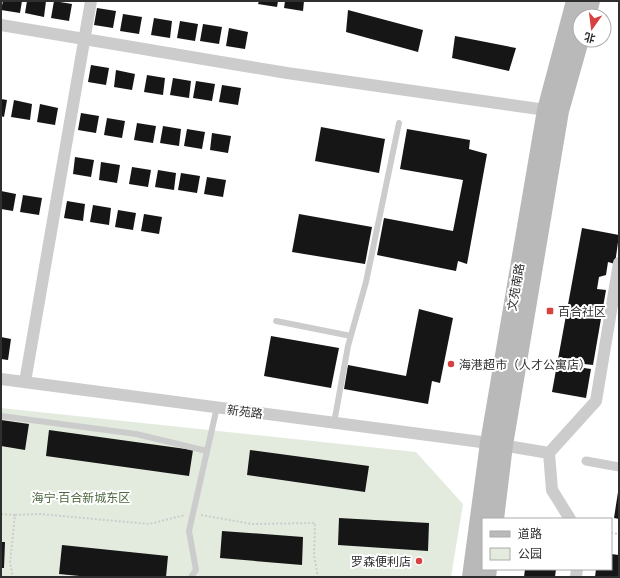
<svg xmlns="http://www.w3.org/2000/svg" width="620" height="578" font-family="Barlow,'Noto Sans SC',sans-serif">
<style>
.green{fill:#e3ebde}
.building{fill:#161616}
.lines{fill:none;stroke-linecap:round;stroke-linejoin:round}
.path{stroke:#ccc;stroke-width:2;stroke-dasharray:2 2;stroke-linecap:butt}
.service{stroke:#ccc;stroke-width:6}
.pedestrian{stroke:#ccc;stroke-width:9}
.minor{stroke:#ccc;stroke-width:12}
.secondary{stroke:#b9b9b9;stroke-width:18}
.poi-dot{fill:#d7413f;stroke:#fff;stroke-width:1.5}
.labels{text-anchor:middle;dominant-baseline:central;stroke-width:4;stroke-linejoin:round;paint-order:stroke}
.street-label{font-size:12px;fill:#2f2f2f;stroke:#fff}
.poi-label{font-size:12px;fill:#2f2f2f;stroke:#fff;text-anchor:start}
.park-label{font-size:12px;fill:#4e673f;stroke:#fff}
</style>
<rect width="100%" height="100%" fill="#fff"/>
<path class="green" d="M1,408l415,44 47,52 -12,73h-450z"/>
<path class="building" d="M3,1h19l-2,12 -19,-3z
M27,1h19l-2,16 -19,-4z
M54,1l18,3 -3,17 -18,-3z
M259,1h19l-1,6 -19,-3z
M285,1h19l-1,10 -19,-3z
M97,8l19,3 -3,17 -19,-3z
M348,10l75,20 -5,22 -72,-20z
M123,14l19,3 -3,17 -19,-3z
M154,18l18,3 -2,17 -19,-3z
M180,21l18,3 -3,17 -18,-3z
M203,24l19,3 -3,17 -19,-3z
M229,28l19,4 -3,17 -19,-3z
M455,36l61,12 -7,23 -57,-13z
M91,65l18,3 -3,17 -18,-3z
M116,70l19,4 -3,16 -18,-3z
M147,75l18,3 -2,17 -19,-3z
M173,78l18,3 -2,17 -19,-3z
M196,81l19,3 -3,17 -19,-3z
M222,85l19,3 -3,17 -19,-3z
M1,99l6,1 -3,17 -3,-1z
M14,100l18,4 -2,16 -19,-3z
M40,104l18,4 -3,17 -18,-3z
M81,113l18,3 -3,17 -18,-3z
M107,118l18,3 -3,17 -18,-3z
M137,123l19,3 -3,17 -19,-3z
M163,126l18,3 -2,17 -19,-3z
M321,127l64,12 -6,34 -64,-12z
M187,129l18,3 -3,17 -18,-3z
M407,129l63,11 -1,9 18,5 -20,110 -9,-3 -2,10 -79,-16 7,-37 69,13 10,-51 -63,-11z
M212,133l19,3 -3,17 -18,-3z
M75,157l19,3 -3,17 -18,-3z
M101,162l19,3 -3,18 -18,-3z
M132,167l19,3 -3,17 -19,-3z
M158,170l18,3 -2,17 -19,-3z
M181,173l19,3 -3,17 -19,-3z
M207,177l19,3 -3,17 -19,-3z
M1,191l15,3 -3,17 -12,-2z
M23,195l19,3 -3,17 -19,-3z
M67,201l18,3 -2,17 -19,-3z
M93,205l18,3 -2,17 -19,-3z
M118,210l18,3 -3,17 -18,-3z
M144,214l18,3 -3,17 -18,-3z
M299,214l73,13 -7,37 -73,-12z
M582,228l37,7 -4,29 -7,-2 -2,13 -7,2 -2,12 9,1 -13,75 -9,-1v4l7,1 -5,29 -34,-6z
M419,309l34,9 -13,65 -8,-2 -4,23 -84,-15 4,-24 58,11z
M271,336l68,12 -8,40 -67,-12z
M1,337l10,2 -3,21 -7,-1z
M1,420l28,4 -4,26 -24,-4z
M49,430l144,20 -4,26 -143,-20z
M250,450l119,16 -4,26 -118,-17z
M618,492l1,1v26l-5,-1z
M339,518l90,5 -1,28 -90,-6z
M222,531l81,6 -1,28 -82,-7z
M1,542h4l-1,26h-3z
M62,545l106,11 -2,21h-76l-31,-3z
M611,554l8,1v22h-24l1,-8h15z
M525,569h31l-1,8h-31z"/>
<g class="lines">
<path class="path" d="M1,514l14,1 -5,48 3,14
M15,515l25,-1 109,10 36,-9
M201,515l51,9 63,-1 -1,32 4,22
M611,533l8,1"/>
<path class="service" d="M276,321l75,15
M1,416l135,18 71,17
M334,423l14,-77 18,-64 33,-159
M191,577l5,-7 -7,-39 28,-124"/>
<path class="pedestrian" d="M586,461l33,6"/>
<path class="minor" d="M1,25l286,48 259,37
M1,379l488,64 60,10 47,-52 23,-138
M25,382l66,-381
M549,453l3,37 18,29
M576,577l1,-8"/>
<path class="secondary" d="M587,16l4,-15
M495,519l9,-74 56,-334 20,-71
M471,577l18,-134 57,-333 29,-109
M487,577l1,-8"/>
</g>
<g class="poi-dot">
<rect x="546" y="307" width="8" height="8" rx="2"/>
<circle cx="451" cy="364" r="4"/>
<circle cx="419" cy="561" r="4"/>
</g>
<g class="labels">
<g class="street-label">
<text transform="translate(515 287) rotate(-80)">文苑南路</text>
<text transform="translate(245 411) rotate(7)">新苑路</text>
</g>
<g class="poi-label">
<text x="558" y="311">百合社区</text>
<text x="459" y="364">海港超市（人才公寓店）</text>
<text x="411" y="561" text-anchor="end">罗森便利店</text>
</g>
<g class="park-label">
<text x="81" y="497">海宁·百合新城东区</text>
</g>
</g>
<rect width="620" height="578" fill="none" stroke="#2f2f2f" stroke-width="4"/>
<rect x="482" y="518" width="130" height="52" fill="#ffffff" stroke="#acacac"/>
<rect x="490" y="531" width="20" height="6" fill="#b9b9b9" stroke="#acacac"/>
<text x="518" y="538" font-size="12" fill="#2f2f2f">道路</text>
<rect x="490" y="548" width="20" height="12" fill="#e3ebde" stroke="#acacac"/>
<text x="518" y="558" font-size="12" fill="#2f2f2f">公园</text>
<g transform="translate(592 28) rotate(194)"><circle r="19" fill="#ffffff" stroke="#acacac"/>
<path d="M0-3L7 15L0 10L-7 15Z" fill="#d7413f"/>
<text y="-6" font-size="11" font-weight="bold" text-anchor="middle" fill="#2f2f2f">北</text>
</g>
</svg>
